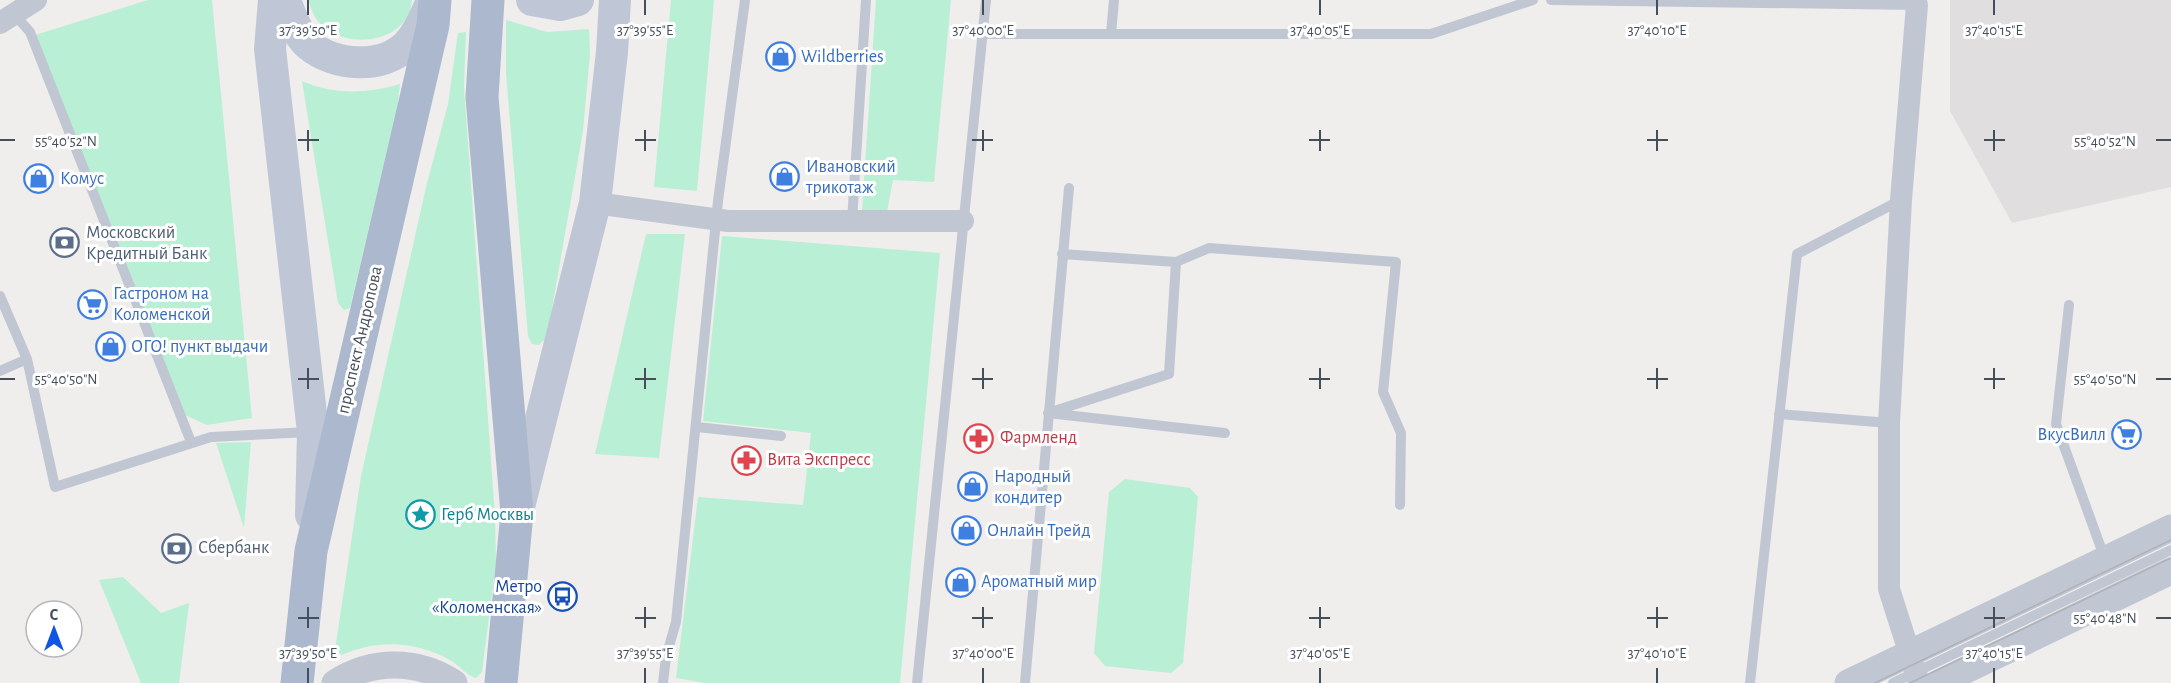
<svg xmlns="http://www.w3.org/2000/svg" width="2171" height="683" font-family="'Alegreya Sans',sans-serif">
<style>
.education{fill:#e1dedf}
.green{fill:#b9f0d5}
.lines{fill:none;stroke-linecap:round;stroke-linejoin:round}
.service{stroke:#c0c7d3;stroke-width:10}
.minor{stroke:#c0c7d3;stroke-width:22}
.tertiary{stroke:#c0c7d3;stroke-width:27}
.secondary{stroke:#bfc7d7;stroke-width:32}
.primary{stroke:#abb8ce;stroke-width:33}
.tram{stroke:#afb1b8;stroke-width:1.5}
.ticks{fill:none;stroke:#454e5b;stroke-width:2}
.labels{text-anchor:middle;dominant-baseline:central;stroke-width:6;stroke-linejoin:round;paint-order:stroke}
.shop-label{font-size:18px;fill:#366cbe;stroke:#fff;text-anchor:start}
.service-label{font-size:18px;fill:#4e5e75;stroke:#fff;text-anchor:start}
.street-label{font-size:18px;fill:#454e5b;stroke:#fff}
.health-label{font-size:18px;fill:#be3a42;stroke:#fff;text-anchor:start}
.culture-label{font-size:18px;fill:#0d838f;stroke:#fff;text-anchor:start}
.transit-label{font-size:18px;fill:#164399;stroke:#fff;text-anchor:end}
.ticks-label{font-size:15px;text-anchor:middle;fill:#454e5b;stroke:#fff;stroke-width:6;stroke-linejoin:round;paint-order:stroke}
</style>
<rect width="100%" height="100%" fill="#f0eded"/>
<path class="education" d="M1950,0h221v187l-159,36 -62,-112z"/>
<path class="green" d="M148,0h64l40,418 -45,7 -22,-10 -150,-380z
M309,0h103c-4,53 -96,53 -103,0z
M671,0h43l-17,191 -43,-4z
M876,0h75l-17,182 -41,-2 -6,32 -25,-2z
M506,20l41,12 42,-3 1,25 -7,77 -36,206 -8,8 -7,-1 -4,-8 -22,-262z
M466,32l-2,55 31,429 1,46 -14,110 -6,6c-9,-2 -17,-13 -26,-18 -34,-19 -73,-21 -108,-5l-7,-5 26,-174 66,-293 21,-79 10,-71z
M302,81c32,14 65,13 98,3l-3,25 -47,199 -6,2 -6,-7z
M646,234h39l-26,224 -64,-4z
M722,236l218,17 -40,430h-195l-29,-5 22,-181 105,8 8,-72 -108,-12z
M251,442l-7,86 -28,-85z
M1125,479l65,9 8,9 -15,166 -12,10 -66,-7 -11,-13 15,-161z
M123,577l38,36 28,-10 -10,80h-38l-42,-103z"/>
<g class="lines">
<path class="service" d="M1551,0l366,5
M15,15l15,17 161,410
M983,34h448l102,-34
M1111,34l3,-34
M852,221l14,-221
M1062,254l114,8 33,-14 187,14 -13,130 18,41 -1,72
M1176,262l-7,112 -121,39 177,20
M0,296l27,63
M2069,305l-13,119 49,135
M0,371l27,-12 28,128 156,-50 99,-5
M1779,414l110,9
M697,427l84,9
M663,683l3,-26 10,-35 42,-421 27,-201
M917,683l69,-683
M1025,683l44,-495
M1750,683l47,-429 104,-54
M1893,683l278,-133"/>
<path class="minor" d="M1917,5l-16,195 -12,223v166l30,94
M0,23l36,-23
M595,203l133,18h235"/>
<path class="tertiary" d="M335,683c37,-24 82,-24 119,0
M1848,683l323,-155
M1939,683l232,-112"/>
<path class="secondary" d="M274,0l-4,49 43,383 -2,83
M285,0c5,14 12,35 24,45 25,21 73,25 98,0 12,-12 18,-29 25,-44
M532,0l28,5 18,-5
M519,507l76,-304 17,-151 3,-52"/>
<path class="primary" d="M488,0l-6,97 35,416 -16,170
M297,683l14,-132 122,-526 2,-25"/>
<path class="tram" d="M1875,683l296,-143
M1910,683l261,-125"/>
</g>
<path class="ticks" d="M308,0v15M645,0v15M983,0v15M1320,0v15M1657,0v15M1994,0v15M308,130v21M645,130v21M983,130v21M1320,130v21M1657,130v21M1994,130v21M0,140h15M298,140h21M635,140h21M972,140h21M1309,140h21M1647,140h21M1984,140h21M2156,140h15M308,368v21M645,368v21M983,368v21M1320,368v21M1657,368v21M1994,368v21M0,379h15M298,379h21M635,379h21M972,379h21M1309,379h21M1647,379h21M1984,379h21M2156,379h15M308,607v21M645,607v21M983,607v21M1320,607v21M1657,607v21M1994,607v21M298,618h21M635,618h21M972,618h21M1309,618h21M1647,618h21M1984,618h21M2156,618h15M308,668v15M645,668v15M983,668v15M1320,668v15M1657,668v15M1994,668v15"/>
<defs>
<symbol id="shop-ring" viewBox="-11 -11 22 22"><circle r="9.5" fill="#fff" stroke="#3f7fe0" stroke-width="1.5"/><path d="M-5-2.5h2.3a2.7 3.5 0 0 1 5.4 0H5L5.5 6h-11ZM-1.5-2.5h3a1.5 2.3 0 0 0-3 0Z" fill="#3f7fe0"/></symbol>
<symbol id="bank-ring" viewBox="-11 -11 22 22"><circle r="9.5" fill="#fff" stroke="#5c6f8a" stroke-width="1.5"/><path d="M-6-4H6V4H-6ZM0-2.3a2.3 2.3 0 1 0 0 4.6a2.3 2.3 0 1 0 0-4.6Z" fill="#5c6f8a"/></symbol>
<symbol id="supermarket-ring" viewBox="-11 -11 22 22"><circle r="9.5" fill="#fff" stroke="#3f7fe0" stroke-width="1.5"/><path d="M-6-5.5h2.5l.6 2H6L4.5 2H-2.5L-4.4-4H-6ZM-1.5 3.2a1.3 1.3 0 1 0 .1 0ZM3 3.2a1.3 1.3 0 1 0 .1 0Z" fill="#3f7fe0"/></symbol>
<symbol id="pharmacy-ring" viewBox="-11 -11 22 22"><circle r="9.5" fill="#fff" stroke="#e0444e" stroke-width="1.5"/><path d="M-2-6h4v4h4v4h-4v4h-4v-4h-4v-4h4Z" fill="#e0444e"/></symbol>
<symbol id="sight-ring" viewBox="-11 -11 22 22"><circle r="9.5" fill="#fff" stroke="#0f9aa8" stroke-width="1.5"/><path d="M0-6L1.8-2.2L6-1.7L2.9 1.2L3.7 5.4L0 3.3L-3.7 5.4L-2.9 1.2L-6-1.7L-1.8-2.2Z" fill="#0f9aa8"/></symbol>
<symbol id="bus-ring" viewBox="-11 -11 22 22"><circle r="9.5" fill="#fff" stroke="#1a4fb4" stroke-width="1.5"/><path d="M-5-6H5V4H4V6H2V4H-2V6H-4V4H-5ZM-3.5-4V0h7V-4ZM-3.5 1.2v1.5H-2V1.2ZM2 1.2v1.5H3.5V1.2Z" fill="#1a4fb4"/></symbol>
</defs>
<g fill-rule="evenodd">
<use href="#shop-ring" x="764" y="40" width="33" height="33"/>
<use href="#shop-ring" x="768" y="160" width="33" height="33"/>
<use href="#shop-ring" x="22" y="162" width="33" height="33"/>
<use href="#bank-ring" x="48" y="226" width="33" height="33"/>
<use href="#supermarket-ring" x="76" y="288" width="33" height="33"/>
<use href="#shop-ring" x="94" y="330" width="33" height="33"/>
<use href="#supermarket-ring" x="2110" y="418" width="33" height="33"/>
<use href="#pharmacy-ring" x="962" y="422" width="33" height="33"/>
<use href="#pharmacy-ring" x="730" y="444" width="33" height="33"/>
<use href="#shop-ring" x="956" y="470" width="33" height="33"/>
<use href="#sight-ring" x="404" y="498" width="33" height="33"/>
<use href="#shop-ring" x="950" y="514" width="33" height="33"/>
<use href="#bank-ring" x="160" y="532" width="33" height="33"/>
<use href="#shop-ring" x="944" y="566" width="33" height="33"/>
<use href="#bus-ring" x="546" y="580" width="33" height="33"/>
</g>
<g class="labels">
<g class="shop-label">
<text x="801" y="57">Wildberries</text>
<text x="806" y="167">Ивановский<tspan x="806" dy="21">трикотаж</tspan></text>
<text x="60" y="179">Комус</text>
<text x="113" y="294">Гастроном на<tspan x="113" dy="21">Коломенской</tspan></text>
<text x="131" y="347">ОГО! пункт выдачи</text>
<text x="2106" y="435" text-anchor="end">ВкусВилл</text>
<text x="994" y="477">Народный<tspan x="994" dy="21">кондитер</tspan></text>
<text x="987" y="531">Онлайн Трейд</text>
<text x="981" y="582">Ароматный мир</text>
</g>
<g class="service-label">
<text x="86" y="233">Московский<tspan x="86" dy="21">Кредитный Банк</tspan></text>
<text x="198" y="548">Сбербанк</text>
</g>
<g class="street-label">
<text transform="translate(360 340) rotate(-77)">проспект Андропова</text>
</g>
<g class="health-label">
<text x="1000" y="438">Фармленд</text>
<text x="767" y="460">Вита Экспресс</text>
</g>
<g class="culture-label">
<text x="441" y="515">Герб Москвы</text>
</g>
<g class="transit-label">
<text x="542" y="587">Метро<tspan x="542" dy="21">«Коломенская»</tspan></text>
</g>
</g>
<g class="ticks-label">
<text x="308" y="35">37°39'50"E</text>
<text x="645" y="35">37°39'55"E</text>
<text x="983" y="35">37°40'00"E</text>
<text x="1320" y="35">37°40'05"E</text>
<text x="1657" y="35">37°40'10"E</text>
<text x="1994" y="35">37°40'15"E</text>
<text x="66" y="146">55°40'52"N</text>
<text x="2105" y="146">55°40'52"N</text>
<text x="66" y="384">55°40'50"N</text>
<text x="2105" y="384">55°40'50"N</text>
<text x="2105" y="623">55°40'48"N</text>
<text x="308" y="658">37°39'50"E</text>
<text x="645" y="658">37°39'55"E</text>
<text x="983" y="658">37°40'00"E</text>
<text x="1320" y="658">37°40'05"E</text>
<text x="1657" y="658">37°40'10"E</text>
<text x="1994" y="658">37°40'15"E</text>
</g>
<g transform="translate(54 629)"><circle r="28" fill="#ffffff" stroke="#b5b8bd" stroke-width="1.5"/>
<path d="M0-4.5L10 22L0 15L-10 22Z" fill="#1154e6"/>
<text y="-9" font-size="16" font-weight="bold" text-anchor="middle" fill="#454e5b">С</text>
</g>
</svg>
